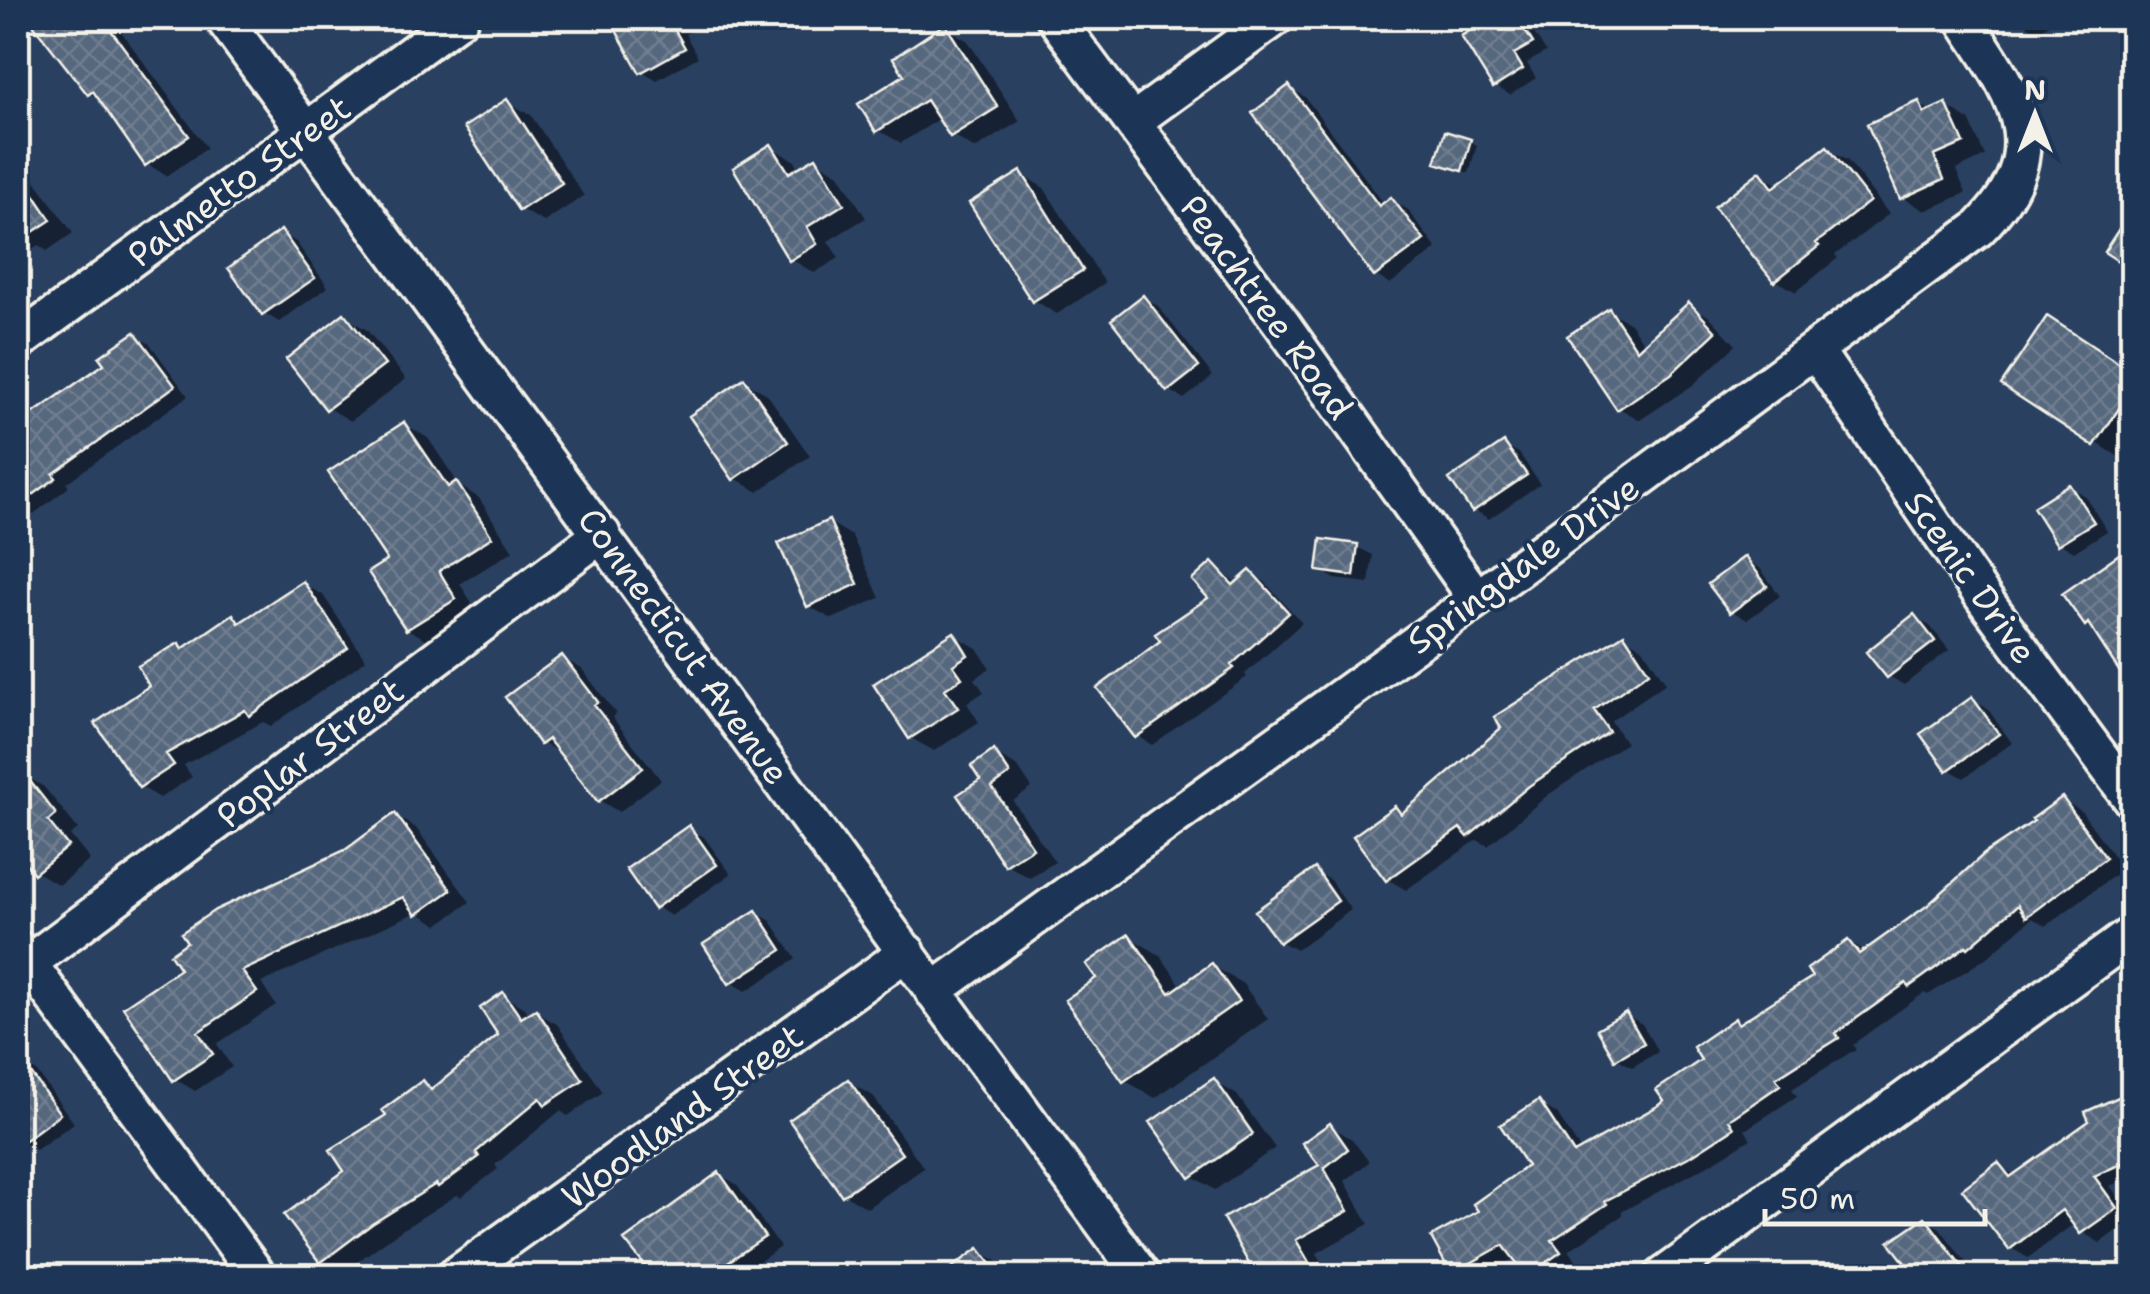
<svg xmlns="http://www.w3.org/2000/svg" width="2150" height="1294" font-family="'Shantell Sans',sans-serif">
<style>
.shadow{fill:#0007}
.building{fill:url(#building-cross-hatch);stroke:#f4f1e8;stroke-width:2.5}
.lines{fill:none;stroke-linecap:round;stroke-linejoin:round}
.minor-casing{stroke:#f4f1e8;stroke-width:42}
.minor{stroke:#1d3557;stroke-width:35}
.labels{text-anchor:middle;dominant-baseline:central;stroke-width:8;stroke-linejoin:round;paint-order:stroke}
.street-label{font-size:35px;fill:#f4f1e8;stroke:#1d3557}
</style>
<defs>
<pattern id="building-cross-hatch" width="8" height="8" patternUnits="userSpaceOnUse" patternTransform="scale(2.5)"><rect width="8" height="8" fill="#56677d"/><path d="M0 0l8 8M0 8l8-8" fill="none" stroke="#6f7d8f"/></pattern>
</defs>
<rect width="100%" height="100%" fill="#2a4060"/>
<filter id="ink" filterUnits="userSpaceOnUse"><feTurbulence type="fractalNoise" baseFrequency=".01" numOctaves="2"/><feDisplacementMap in="SourceGraphic" scale="20" xChannelSelector="R" yChannelSelector="G"/><feConvolveMatrix kernelMatrix="1 2 1 2 8 2 1 2 1" color-interpolation-filters="sRGB"/></filter>
<g filter="url(#ink)">
<path class="shadow" d="M46,18h61l7,4 93,126 -40,28 -20,-12 -44,-63 -14,-8 -52,-68z
M339,18h38l-20,13z
M632,18h90l-37,16 13,23 -41,23 -15,-9 -25,-45z
M1495,18h30l21,34 -19,11 9,15 -26,17 -16,-9 -30,-50z
M2018,18h40l-21,14z
M945,27l23,14 52,80 -45,28 -23,-14 -11,-17 -40,25 -23,-13 29,-54z
M1289,88l16,9 80,108 6,-5 16,9 30,40 -47,35 -15,-9z
M507,102l24,13 53,81 -40,26 -24,-13z
M1919,104l14,8 13,-6 23,14 16,36 -29,14 10,23 -41,18 -23,-14z
M1470,141l7,4 -8,28 -24,-7z
M771,147l24,14 5,9 16,-10 23,14 27,44 -38,23 11,17 -25,15 -23,-14z
M1827,149l21,12 41,53 -54,41 3,3 -42,34 -21,-12 -15,-106 20,12z
M18,157l55,76 -26,18 -9,-6 -20,14z
M1021,174l23,14 61,95 -48,31 -23,-14z
M281,233l15,9 32,45 -49,35 -15,-9z
M1143,298l15,8 55,70 -29,23 -15,-9z
M1689,305l21,12 26,28 -43,40 -53,35 -21,-12 -10,-97 21,12 16,23z
M344,316l23,14 39,49 -55,42 -23,-13z
M2071,332l61,41v64l-13,20 -115,-73z
M135,335l15,9 38,52 -122,87 3,4 -51,39v-98l89,-63z
M744,381l23,13 43,62 -52,36 -23,-14z
M404,424l24,14 32,48 19,12 34,53 -53,33 18,28 -47,30 -24,-13 -16,-68z
M1504,445l15,8 21,31 -51,35 -15,-9z
M2069,487l16,9 22,35 -33,21 -15,-9z
M829,522l23,14 28,62 -48,21 -24,-13z
M1357,547l16,8 -4,28 -34,-4 -15,-9z
M1745,559l15,9 20,28 -33,24 -15,-9z
M1212,565l26,19 12,-11 15,9 37,41 -57,51 2,3 -95,68 -15,-9 26,-94 48,-44z
M303,584l20,11 43,65 -95,66 -8,-4 -79,43 8,12 -32,21 -19,-11 38,-141 7,4 47,-33 11,6z
M1914,617l16,9 19,24 -45,35 -15,-9z
M954,635l23,13 13,20 -15,11 9,13 -17,11 12,19 -45,29 -23,-13z
M1624,637l19,11 23,35 -55,38 15,22 -78,52 -60,51 -11,-6 -71,50 -19,-11 8,-70 10,5z
M562,658l20,11 34,45 -4,3 49,63 -42,32 -20,-12 -37,-46 -20,-11z
M1972,700l15,8 25,35 -48,35 -16,-9z
M994,753l24,14 14,21 -19,13 42,61 -25,16 -23,-13 -24,-85z
M21,773l23,14 34,42 -8,6 20,25 -31,25 -23,-13 -18,-23v-73z
M2063,800l18,11 42,58 -77,57 -14,-8 -44,39 -60,38 -4,-2 -71,51 3,5 -64,40 5,7 -52,34 6,9 -39,24 -91,49 2,3 -54,35 9,13 -19,13h-29l-15,-18 -33,18h-21l-8,-4 29,-60 48,-46 9,-63 18,11 25,38 81,-46 72,-85 6,4 75,-48 33,-35 16,10 65,-45z
M396,816l20,12 54,74 -32,23 -21,-13 -156,71 15,22 -59,39 15,23 -37,24 -20,-12 -49,-71z
M689,828l15,9 27,37 -60,42 -15,-9z
M1315,871l15,9 21,30 -55,40 -16,-9z
M756,912l15,9 25,38 -50,32 -15,-9z
M1129,937l31,18 22,32 31,-21 30,18 25,35 -113,79 -31,-18 -24,-101z
M503,995l21,13 6,8 6,-4 21,12 46,68 -35,24 -8,-5 -65,54 3,4 -37,28 -4,-2 -63,40 -52,38 -21,-12 26,-89 42,-57 34,-32 12,7 67,-55z
M1626,1015l16,9 16,28 -26,15 -16,-9z
M21,1063l16,9 37,51 -38,27 -13,-7 -5,4v-81z
M1214,1081l23,14 38,53 -60,42 -23,-14z
M848,1082l24,13 52,73 -57,40 -23,-14z
M2132,1094v82l-22,10 22,33 -32,24 -18,-11 -7,-9 -47,35 -17,-10 -13,-83 18,11 76,-55 -3,-8z
M1330,1126l22,13 17,23 -24,19 24,43 -52,29 13,23h-71l-32,-57 96,-53z
M719,1174l17,10 44,63 -41,29h-106l15,-10z
M1925,1220l15,8 36,48h-58l-25,-33z
M979,1251l23,13 9,12h-67z"/>
<path class="building" d="M28,18h74l87,118 -44,30 -52,-75 -5,4z
M626,18h42l17,30 -45,25 -27,-48z
M1491,18h26l16,25 -19,11 9,15 -30,19 -32,-52z
M945,24l53,83 -48,30 -24,-37 -50,32 -18,-28 46,-29 -11,-17z
M1289,85l90,121 12,-9 33,43 -50,37 -122,-164z
M507,99l55,84 -43,28 -55,-84z
M1919,101l5,12 22,-10 18,40 -30,13 10,23 -44,20 -33,-75z
M1445,131l26,8 -9,32 -27,-8z
M771,144l18,29 27,-16 28,47 -37,23 10,17 -28,17 -56,-93z
M1827,146l43,55 -54,42 3,3 -45,36 -60,-75 46,-36 13,17z
M18,171l33,49 -33,22z
M1021,171l62,99 -51,32 -63,-99z
M2132,209v61l-28,-18z
M281,230l34,48 -53,37 -34,-47z
M1143,295l56,72 -32,25 -56,-72z
M1689,302l27,30 -45,42 -54,36 -50,-74 42,-28 28,42z
M344,313l41,52 -59,45 -40,-51z
M2047,316l85,56v17l-38,57 -93,-61z
M135,332l40,54 -122,88 3,4 -38,28v-82l86,-60 -5,-7z
M744,378l44,64 -55,38 -44,-64z
M404,422l44,65 8,-6 36,56 -53,34 17,28 -50,31 -38,-58 19,-12 -59,-88z
M1504,442l23,33 -55,37 -23,-33z
M2069,484l25,38 -37,23 -24,-38z
M829,520l29,64 -51,23 -29,-64z
M1321,539l37,5 -4,32 -37,-5z
M2132,545v146l-44,-68 -3,3 -23,-32z
M1745,556l22,30 -37,27 -22,-29z
M1212,562l21,23 17,-15 39,43 -58,52 3,3 -99,70 -38,-50 63,-47 -5,-7 53,-36 -16,-18z
M303,581l45,67 -99,68 -4,-6 -79,44 8,11 -35,23 -44,-65 54,-37 -11,-20 41,-23 3,6 51,-35 6,9z
M1914,614l21,27 -48,37 -21,-26z
M954,632l14,23 -15,10 9,13 -17,11 13,19 -49,31 -36,-55z
M1624,634l25,38 -55,38 15,22 -80,54 -61,51 -8,-9 -74,53 -33,-45 42,-30 6,8 100,-86 -7,-11z
M562,655l36,47 -4,3 49,63 -45,34 -50,-63 -8,6 -35,-48z
M1972,697l27,37 -52,37 -27,-37z
M994,750l16,24 -18,13 41,61 -28,18 -48,-71 23,-15 -9,-14z
M18,766l38,48 -8,7 20,25 -34,28 -16,-21z
M2062,797l44,61 -80,59 -8,-12 -50,43 -2,-2 -57,41 -3,-4 -70,50 3,5 -63,40 4,7 -51,35 5,8 -40,26 -89,47 2,3 -55,36 9,12 -34,24 -24,-31 -52,29 -20,-37 47,-26 -5,-7 54,-38 -27,-41 39,-25 35,53 87,-49 3,-3 -8,-11 45,-30 -8,-13 42,-29 3,6 74,-47 -5,-8 41,-29 11,14 69,-49 56,-51 50,-33 -2,-2z
M395,813l56,77 -35,25 -13,-18 -161,74 15,21 -59,40 15,22 -40,27 -50,-74 57,-38 -10,-15 17,-12 -6,-9 34,-23 130,-60z
M689,825l28,40 -63,44 -28,-40z
M1315,868l23,33 -59,42 -24,-32z
M756,910l26,40 -53,34 -26,-40z
M1129,934l41,59 42,-30 27,38 -116,81 -58,-82 31,-22 -10,-14z
M503,992l18,26 15,-9 47,71 -38,25 -5,-7 -64,54 3,5 -41,30 -2,-3 -64,40 -52,39 -36,-48 60,-44 -14,-21 56,-35 -4,-5 41,-30 8,10 67,-55 -18,-27z
M1626,1012l18,31 -29,17 -18,-31z
M18,1055l42,59 -42,31z
M1214,1078l39,56 -63,44 -40,-56z
M848,1079l54,75 -60,42 -53,-76z
M2132,1091v68l-38,17 23,32 -37,26 -18,-24 -53,40 -47,-61 36,-27 12,15 79,-56 -4,-9z
M1330,1123l18,26 -24,19 24,43 -52,29 21,36h-61l-33,-58 96,-53 -17,-22z
M719,1172l46,65 -58,39h-54l-29,-36z
M1925,1217l44,59h-54l-26,-34z
M979,1248l21,28h-60z"/>
<g class="lines">
<defs>
<path id="minor" d="M223,18l919,1258
M1055,18l227,306 195,275
M1132,122l143,-104
M18,342l442,-324
M1815,350l170,250 147,200
M18,949l240,327
M18,971l584,-437
M933,991l544,-392 501,-370c80,-80 36,-134 -15,-211
M455,1276l452,-324
M1663,1276l469,-342"/>
</defs>
<use href="#minor" class="minor-casing"/>
<use href="#minor" class="minor"/>
</g>
</g>
<g class="labels">
<g class="street-label">
<text transform="translate(239 181) rotate(-36)">Palmetto Street</text>
<text transform="translate(1267 307) rotate(54)">Peachtree Road</text>
<text transform="translate(1523 564) rotate(-36)">Springdale Drive</text>
<text transform="translate(1971 577) rotate(55)">Scenic Drive</text>
<text transform="translate(684 646) rotate(54)">Connecticut Avenue</text>
<text transform="translate(310 753) rotate(-37)">Poplar Street</text>
<text transform="translate(682 1116) rotate(-36)">Woodland Street</text>
</g>
</g>
<rect width="2150" height="1294" fill="none" stroke="#1d3557" stroke-width="60"/>
<rect x="30" y="30" width="2090" height="1234" fill="none" stroke="#f4f1e8" stroke-width="4" filter="url(#ink)"/>
<g transform="translate(2035 115)" stroke="#1d3557" stroke-width="8" paint-order="stroke">
<path d="M0-8L18 38L0 25L-18 38Z" fill="#f4f1e8"/>
<text y="-15" font-size="28" font-weight="bold" text-anchor="middle" fill="#f4f1e8">N</text>
</g>
<path d="M1765 1209v15h220v-15" fill="none" stroke="#f4f1e8" stroke-width="5"/>
<text x="1780" y="1209" font-size="30" fill="#f4f1e8" stroke="#1d3557" stroke-width="8" paint-order="stroke">50 m</text>
</svg>
